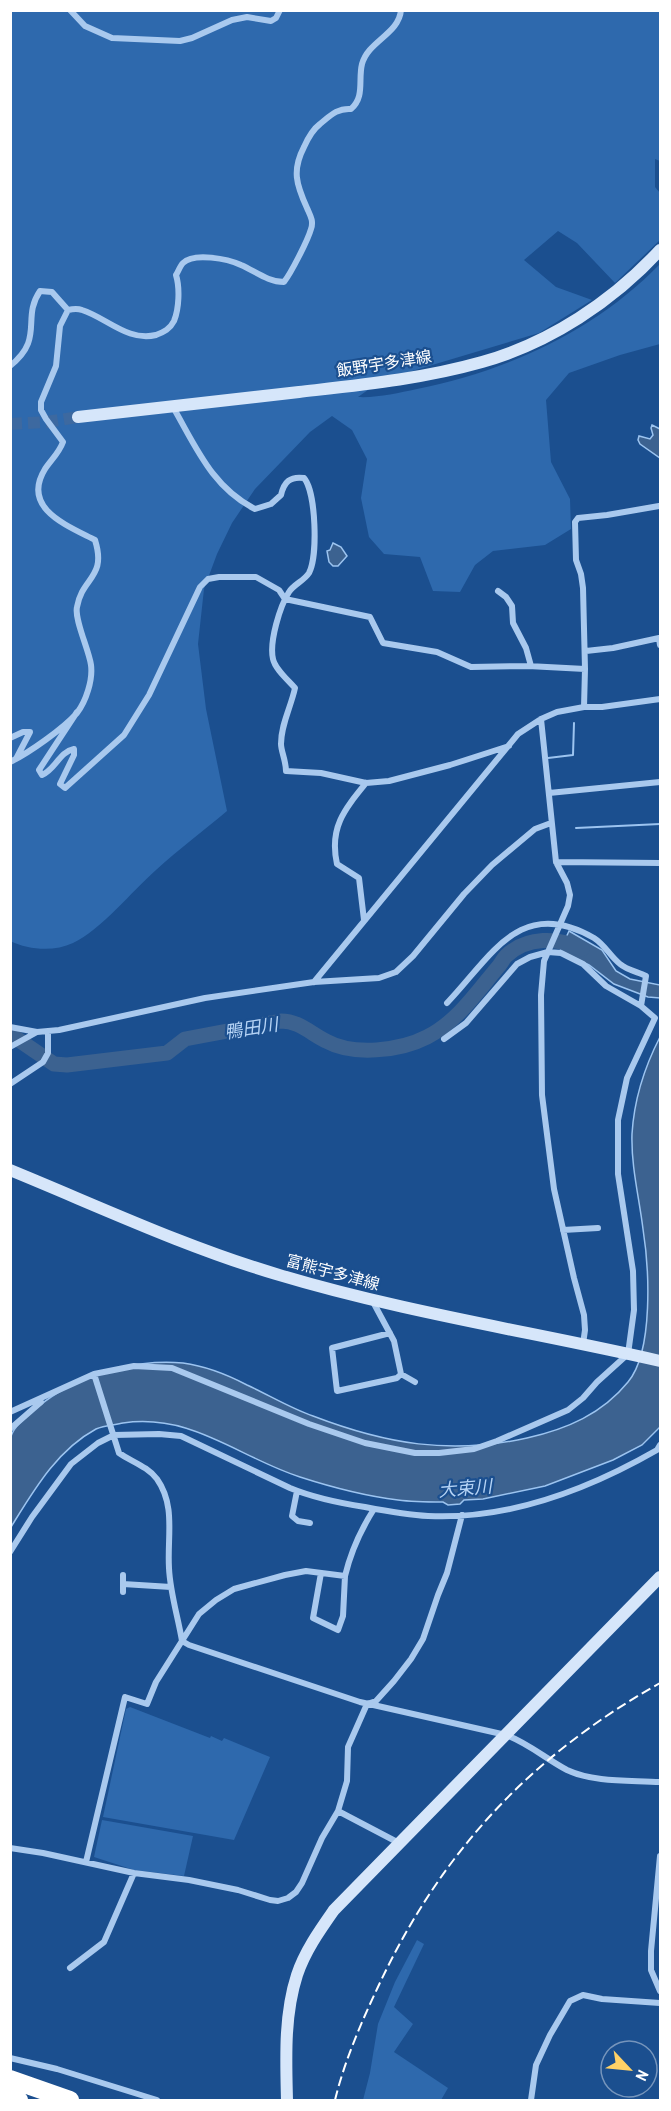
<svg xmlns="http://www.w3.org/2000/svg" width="671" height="2111" font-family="'Archivo Narrow','Noto Sans JP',sans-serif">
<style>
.green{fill:#2e69ad}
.water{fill:#3c6290;stroke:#9cc4f0;stroke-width:1.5}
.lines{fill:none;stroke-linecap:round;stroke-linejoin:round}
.stream{stroke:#9cc4f0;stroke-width:2}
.river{stroke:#3c6290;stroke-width:15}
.secondary-tunnel{stroke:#3d69a0;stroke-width:12;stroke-dasharray:12 6;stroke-linecap:butt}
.street{stroke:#a9c9ee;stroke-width:6}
.secondary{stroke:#d6e6fa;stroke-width:12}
.highway{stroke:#fff;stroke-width:18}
.rail{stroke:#fff;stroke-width:2;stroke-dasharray:10 4.5;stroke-linecap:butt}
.labels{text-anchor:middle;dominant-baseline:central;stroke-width:4.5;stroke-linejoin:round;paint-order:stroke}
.street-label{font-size:16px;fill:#fff;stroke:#1b4f8f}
.water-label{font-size:18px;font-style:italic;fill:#b5d3f5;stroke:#1b4f8f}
</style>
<rect width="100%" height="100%" fill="#1b4f8f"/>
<path class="green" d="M10,11h650v150l-5,-2v28l5,6v47l-45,43 -38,-40 -19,-12 -34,29 32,27 36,13 -53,33 -157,47 -24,17c19,1 40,-4 59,-8 90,-18 178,-58 243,-125v80l-40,11 -51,18 -23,27 5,62 19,37 1,30 -26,16 -52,6 -18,14 -15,27 -27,-1 -13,-34 -36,-3 -15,-17 -8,-39 6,-39 -15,-29 -20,-14 -22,16 -55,57 -23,34 -15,31 -13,35 -6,55 8,65 21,102c-24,20 -48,38 -71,59 -24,21 -55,60 -83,73 -19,9 -44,7 -63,-2z
M130,1707l80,31 1,-2 11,5 2,-3 46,19 -36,83 -131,-23 23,-108z
M102,1820l91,16 -9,40 -50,-6 -40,-13z
M417,1940l7,4 -30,63 19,17 -19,28 54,36 -7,12h-78l7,-27 8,-49 17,-42z"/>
<path class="water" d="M652,425l8,4v29l-20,-14 -2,-4 1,-4 11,3 3,-4 -2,-7z
M333,543l8,4 6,9 -9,10h-5l-4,-4 -2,-11 3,-1z
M569,931l33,19 14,21 14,8 30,6v13l-12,-1 -34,-13 -25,-19 -29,-14z
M660,1037v390l-18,18 -29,15 -68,26 -62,13 -19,1 -4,4 -12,1 -5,-3c-15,0 -30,0 -45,-2 -33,-4 -67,-13 -98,-23 -62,-20 -108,-64 -177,-54 -8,2 -19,2 -27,6 -39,21 -62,61 -85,98 0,-20 0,-41 0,-61 0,-9 -2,-20 0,-29 2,-13 36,-38 48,-45 36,-21 82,-33 124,-29 22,3 45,12 64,22 22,10 43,23 66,31 73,28 137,39 214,22 40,-9 75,-24 101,-56 26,-31 21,-115 15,-153 -4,-32 -12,-63 -11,-95 2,-33 13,-68 28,-97z"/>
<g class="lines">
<path class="stream" d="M548,758l25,-3 1,-32
M576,828l84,-4"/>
<path class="river" d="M10,1034l44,30 13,1 100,-12 18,-14 96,-18c18,0 29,12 45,20 27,15 74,10 101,-4 30,-15 50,-45 71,-70 3,-3 5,-8 8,-11 21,-20 52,-19 76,-7"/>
<path class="secondary-tunnel" d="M10,424l37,-2 31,-5"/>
<path class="street" d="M70,10l15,16 27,12 68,3 12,-3 40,-18 15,-3 24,4 5,-3 4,-8
M68,310c4,-1 9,-2 14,0 25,8 46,32 74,25 8,-3 14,-6 18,-14 5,-12 6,-33 2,-46 2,-3 4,-9 7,-12 11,-11 45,-4 58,2 14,6 27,17 43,17 7,-9 24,-42 27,-53 3,-8 -1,-14 -4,-21 -11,-24 -15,-38 -3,-61 4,-9 8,-17 16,-23 10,-8 17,-16 31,-15 14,-12 7,-29 11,-45 6,-23 37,-30 39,-54
M10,366c35,-28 11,-47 30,-75l12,1 16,18
M173,407c23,40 39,80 82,102l16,-5 10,-9c3,-13 9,-19 23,-17 12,14 14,78 5,95 -5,8 -15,11 -20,19 -9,14 -20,50 -16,67 2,10 15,21 22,29 -4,19 -14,36 -14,56 0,7 5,17 5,27l35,2 45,10 23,-2 61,-16 59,-19
M498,591l8,6 6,9 1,17 13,25 5,18
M586,651l27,-3 46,-10 1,7
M585,669l-2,-81 -2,-14 -5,-14 -1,-38 3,-4 29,-3 52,-9
M77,712l-38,58 3,5c14,-6 17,-23 32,-26v6l-14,29 5,4 59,-53 25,-40 51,-108 8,-8 11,-2h37l23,13 6,9 85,18 13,26 54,9 34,15 57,-1 57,3 -1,38
M541,719l15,143 11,21 3,12 -2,11 -24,55 -3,34 1,100 12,94 20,89 10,37 1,15 -2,14
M10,738l13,-6h7l-13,25
M10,762c19,-9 54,-34 67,-49 9,-12 16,-33 14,-48 -2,-15 -17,-46 -14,-58 5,-30 30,-29 18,-67 -29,-15 -74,-32 -50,-71 6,-9 14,-16 18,-27l-17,-23 -5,-9v-8l15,-36 4,-40 8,-16
M549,793l111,-11
M556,862l104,1
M364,920l-5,-42 -22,-14c-8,-36 7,-54 29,-81
M314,982l204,-248 23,-15 16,-7 27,-5h18l58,-8
M447,1003c44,-46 73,-108 147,-65 11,7 16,18 26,26 7,6 18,8 26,12l-5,30
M10,1027l27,5
M10,1047l27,-15 22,-2 146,-32 109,-16 65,-4 17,-6 17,-16 51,-62 28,-29 43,-36 16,-6
M10,1084l33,-22 5,-9v-21
M563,1230l35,-2
M372,1300l22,41 7,33 14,8
M390,1333l-58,15 5,43 60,-13 4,-4
M94,1374l40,-8 38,2 137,56 56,19 50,10h24l35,-4 23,-8 71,-31 15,-12 14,-16 31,-28 6,-44 -1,-39 -15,-97v-54l9,-42 28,-60 -14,-12 -35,-20 -23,-22 -22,-11 -13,-1 -18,5 -13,7 -51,59 -22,16
M10,1412l84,-38 25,79c13,9 28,13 38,26 19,27 10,58 12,89 1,24 9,49 13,73l7,4 171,57 146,33c22,8 40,24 61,35 28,13 63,10 93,12
M10,1429l31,-27
M297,1491l-5,25 6,5 12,2
M10,1552l22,-35 39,-53 27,-21 16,-8 45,-1 22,2 109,52c24,10 49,15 75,19 21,4 42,8 63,9 80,4 161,-27 229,-66l3,-5
M321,1573l-8,45 25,12 5,-14 2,-40
M123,1575v17
M123,1584l48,3
M338,1811l61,32
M10,1848l33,5 91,20 55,7 49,10 32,10 8,1 10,-3 8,-6 6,-9 20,-45 16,-27 9,-30 1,-34 19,-43 9,-3 18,-20 17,-22 12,-20 15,-44 9,-22 15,-58
M660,1856l-9,95v19l9,21
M86,1862l39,-165 22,7 9,-22 43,-68 17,-14 18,-11 51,-14 21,-4 39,5c6,-25 15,-45 29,-67
M70,1968l34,-26 30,-69
M10,2058l47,11 100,31
M531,2100l5,-35 14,-30 20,-34 13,-6 19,4 58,4"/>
<path class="secondary" d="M78,417c73,-8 147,-16 221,-25 61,-7 123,-13 183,-30 68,-19 131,-61 178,-112
M10,1170c88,36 175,77 266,104 126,38 257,58 384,87
M287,2100c-1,-41 -3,-85 10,-125 8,-24 23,-45 37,-65l326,-333"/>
<path class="highway" d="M10,2079l60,21
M10,2097l9,3"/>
<path class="rail" d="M335,2100c9,-37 25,-75 42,-111 63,-136 152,-232 283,-306"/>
</g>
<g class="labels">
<g class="street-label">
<text transform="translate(384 363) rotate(-9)">飯野宇多津線</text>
<text transform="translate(333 1272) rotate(15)">富熊宇多津線</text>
</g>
<g class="water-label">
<text transform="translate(251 1028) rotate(-9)">鴨田川</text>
<text transform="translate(465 1488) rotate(-5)">大束川</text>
</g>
</g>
<rect width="671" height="2111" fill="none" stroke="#ffffff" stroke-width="24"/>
<g transform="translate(629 2069) rotate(116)"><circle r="28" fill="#1b4f8f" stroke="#7695bc" stroke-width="1.5"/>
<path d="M0-4.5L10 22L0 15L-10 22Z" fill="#ffd166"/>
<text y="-9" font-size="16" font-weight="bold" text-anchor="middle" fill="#ffffff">N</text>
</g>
</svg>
